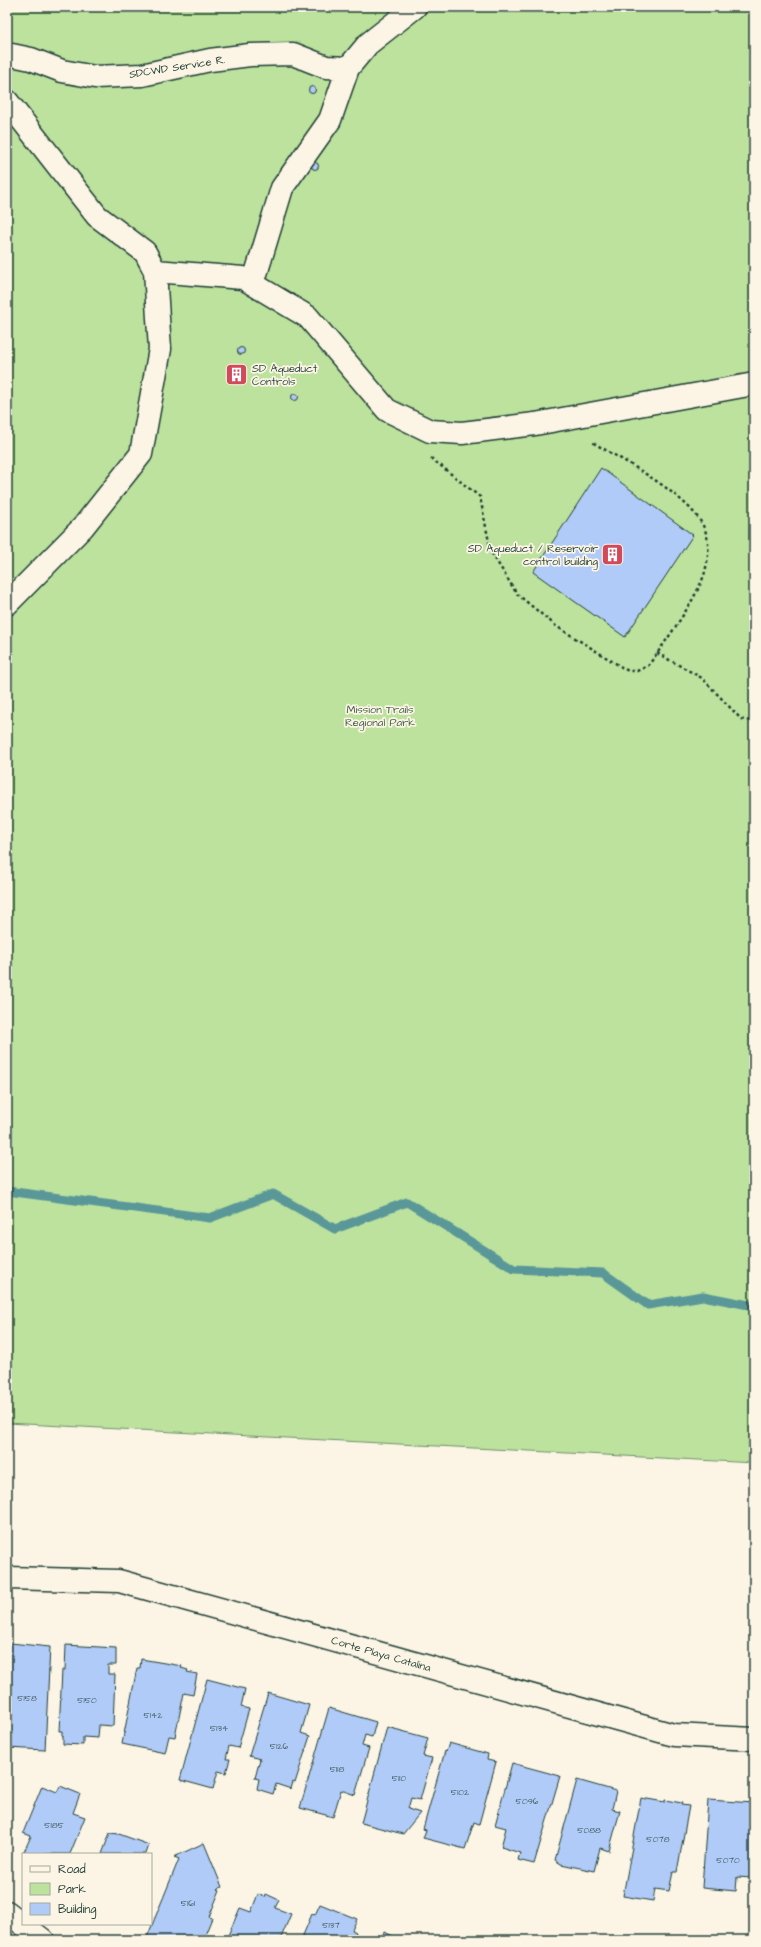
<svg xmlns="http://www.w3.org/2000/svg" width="761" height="1947" font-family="'Architects Daughter',sans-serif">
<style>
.green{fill:#bce29d;stroke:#6e9068}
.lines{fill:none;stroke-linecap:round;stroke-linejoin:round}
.stream{stroke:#5a9798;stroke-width:9}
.building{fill:#b1cbf8;stroke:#1f3d34}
.minor-casing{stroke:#1f3d34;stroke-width:25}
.path{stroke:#1f3d34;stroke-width:2.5;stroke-dasharray:3 3;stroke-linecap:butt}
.minor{stroke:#fcf5e5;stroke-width:22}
.labels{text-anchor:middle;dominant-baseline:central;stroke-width:3.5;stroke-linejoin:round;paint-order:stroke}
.number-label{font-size:9px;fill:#446065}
.street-label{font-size:11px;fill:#1f3d34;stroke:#fcf5e5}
.poi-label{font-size:11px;fill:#1f3d34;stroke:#fcf5e5;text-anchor:start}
.park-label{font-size:11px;fill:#3e5e49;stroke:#fcf5e5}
</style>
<rect width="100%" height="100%" fill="#fcf5e5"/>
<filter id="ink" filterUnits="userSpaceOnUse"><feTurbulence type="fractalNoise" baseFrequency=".025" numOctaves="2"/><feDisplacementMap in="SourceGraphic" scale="8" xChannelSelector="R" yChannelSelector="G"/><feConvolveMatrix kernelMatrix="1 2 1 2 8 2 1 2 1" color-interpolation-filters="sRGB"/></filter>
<g filter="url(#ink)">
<path class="green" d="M7,7h747v1456l-747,-40z"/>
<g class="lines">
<path class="stream" d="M7,1191l203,27 63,-24 62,35 72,-27 107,67 89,4 45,32 55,-9 51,10"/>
</g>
<path class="building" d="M308.5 90a3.5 3.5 0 1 1 7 0a3.5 3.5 0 1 1-7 0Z
M311.5 166a3.5 3.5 0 1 1 7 0a3.5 3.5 0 1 1-7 0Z
M237.5 351a3.5 3.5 0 1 1 7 0a3.5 3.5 0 1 1-7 0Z
M232.5 374a3.5 3.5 0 1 1 7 0a3.5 3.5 0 1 1-7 0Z
M291.5 397a3.5 3.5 0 1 1 7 0a3.5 3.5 0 1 1-7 0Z
M601,468l92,67 -68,102 -92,-65z
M10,1643l40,4 -5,103 -38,-2v-103h3z
M66,1645l50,3v17h-8v9h7l-2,52 -14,-1 -1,13 -15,-1v8l-20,-1v-8l-1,-1v-4h-3l3,-61h3z
M141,1659l41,7 -1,2 7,2 -1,2 10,2 -4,21 -9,-2 -9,44 -6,-1 -4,17 -43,-9 15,-76h3z
M207,1679l38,10 -4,18 8,2 -11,39 -9,-2 -3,13h4l-4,14 -8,-2 -5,18 -33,-9z
M268,1693l41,12 -8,28 9,3 -15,47 -2,-1 -2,7 -15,-5 -3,10 -16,-5 2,-10 -4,-1 5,-19 -11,-3z
M329,1708l47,14 -4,15 -7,-2 -3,11 7,2 -14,47 -14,-5 -8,27 -33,-9z
M387,1727l41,11 -5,18 9,2 -12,42 -9,-2 -3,11 12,4 -17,21 -42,-11z
M449,1743l39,11 -1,6 9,2 -17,62 -5,-2 -9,27 -42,-11 3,-8 -3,-1 22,-78 1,1z
M512,1763l48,13 -26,88 -16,-4 2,-7 -19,-6 5,-19 -11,-3z
M577,1780l39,11 -4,18 8,2 -11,40 -9,-3 -6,23 -33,-7 -6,-4z
M42,1786l15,6 3,-6 20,8 -7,19 12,4 -15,37h-47l8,-18 -8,-3z
M641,1798l24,4v-2l17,3 -1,2 8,1 -12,66h-4l-4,19 -14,-2 -2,12 -30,-5z
M708,1800l46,3 -2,75 -15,-1 -1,14 -34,-3z
M110,1833l9,1 30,11 -3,9h-44z
M204,1843l18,44 -5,2 3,1 -11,27 3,1 -9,22h-57l33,-81 -5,-2z
M258,1894l7,3 1,-3 13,6 -4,8 16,6 -11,26h-54l14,-32 11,4z
M320,1904l37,15 -5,11 4,2 -3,8h-52l11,-26 3,1z
M384,1932l18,8h-21z"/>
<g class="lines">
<defs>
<path id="minor" d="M7,54l24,5 31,12 33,6 47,-2 68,-15 40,-5 43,-1 33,13 22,1
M7,101l90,115 48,36 10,19 5,78 -19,105 -58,73 -76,77
M155,271l88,7 65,39 79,93 43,21 32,2 73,-9 219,-40
M253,284l29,-96 48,-68 18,-52 20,-24 47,-37
M7,1578l112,3 555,154 80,4
M7,1912l36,28"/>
</defs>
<use href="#minor" class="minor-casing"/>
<path class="path" d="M431,458l49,39 11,55 26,42 39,32 72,45h9l11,-5c17,-24 49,-67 57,-94 3,-13 5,-26 1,-39 -10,-35 -84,-73 -114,-91
M657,653l45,25 39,41 13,3"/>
<use href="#minor" class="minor"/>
</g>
</g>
<defs>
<symbol id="building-square" viewBox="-11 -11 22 22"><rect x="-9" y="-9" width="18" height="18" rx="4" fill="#d1495b" stroke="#fcf5e5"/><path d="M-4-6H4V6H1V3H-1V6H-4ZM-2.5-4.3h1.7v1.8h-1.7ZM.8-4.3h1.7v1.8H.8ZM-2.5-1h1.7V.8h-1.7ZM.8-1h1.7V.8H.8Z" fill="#fff"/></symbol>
</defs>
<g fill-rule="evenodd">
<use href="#building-square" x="224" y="362" width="25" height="25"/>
<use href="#building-square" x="600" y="542" width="25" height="25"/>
</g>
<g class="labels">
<g class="number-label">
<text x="27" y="1698">5158</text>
<text x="87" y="1700">5150</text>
<text x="153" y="1715">5142</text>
<text x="219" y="1728">5134</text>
<text x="279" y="1746">5126</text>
<text x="337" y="1769">5118</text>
<text x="399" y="1778">5110</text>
<text x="460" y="1792">5102</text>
<text x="527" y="1801">5096</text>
<text x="54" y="1825">5185</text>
<text x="589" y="1830">5088</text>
<text x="658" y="1839">5078</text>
<text x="728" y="1860">5070</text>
<text x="188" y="1903">5161</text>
<text x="331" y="1925">5137</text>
</g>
<g class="street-label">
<text transform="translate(177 67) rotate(-9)">SDCWD Service R.</text>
<text transform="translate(381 1654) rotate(16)">Corte Playa Catalina</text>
</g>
<g class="poi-label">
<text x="252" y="368">SD Aqueduct<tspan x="252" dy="13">Controls</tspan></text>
<text x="598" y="548" text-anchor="end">SD Aqueduct / Reservoir<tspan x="598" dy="13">control building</tspan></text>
</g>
<g class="park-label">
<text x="380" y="709">Mission Trails<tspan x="380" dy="13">Regional Park</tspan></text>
</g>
</g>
<rect width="761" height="1947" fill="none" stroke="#fcf5e5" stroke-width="24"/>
<rect x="12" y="12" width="737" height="1923" fill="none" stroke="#1f3d34" stroke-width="1.5" filter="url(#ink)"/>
<rect x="22" y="1853" width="130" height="72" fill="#fcf5e5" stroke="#a4ab9e"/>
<rect x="30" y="1866" width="20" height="6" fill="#fcf5e5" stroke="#a4ab9e"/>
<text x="58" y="1873" font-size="12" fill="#1f3d34">Road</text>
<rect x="30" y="1883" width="20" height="12" fill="#bce29d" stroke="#a4ab9e"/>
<text x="58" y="1893" font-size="12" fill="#1f3d34">Park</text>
<rect x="30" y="1903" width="20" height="12" fill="#b1cbf8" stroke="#a4ab9e"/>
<text x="58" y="1913" font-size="12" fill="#1f3d34">Building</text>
</svg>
